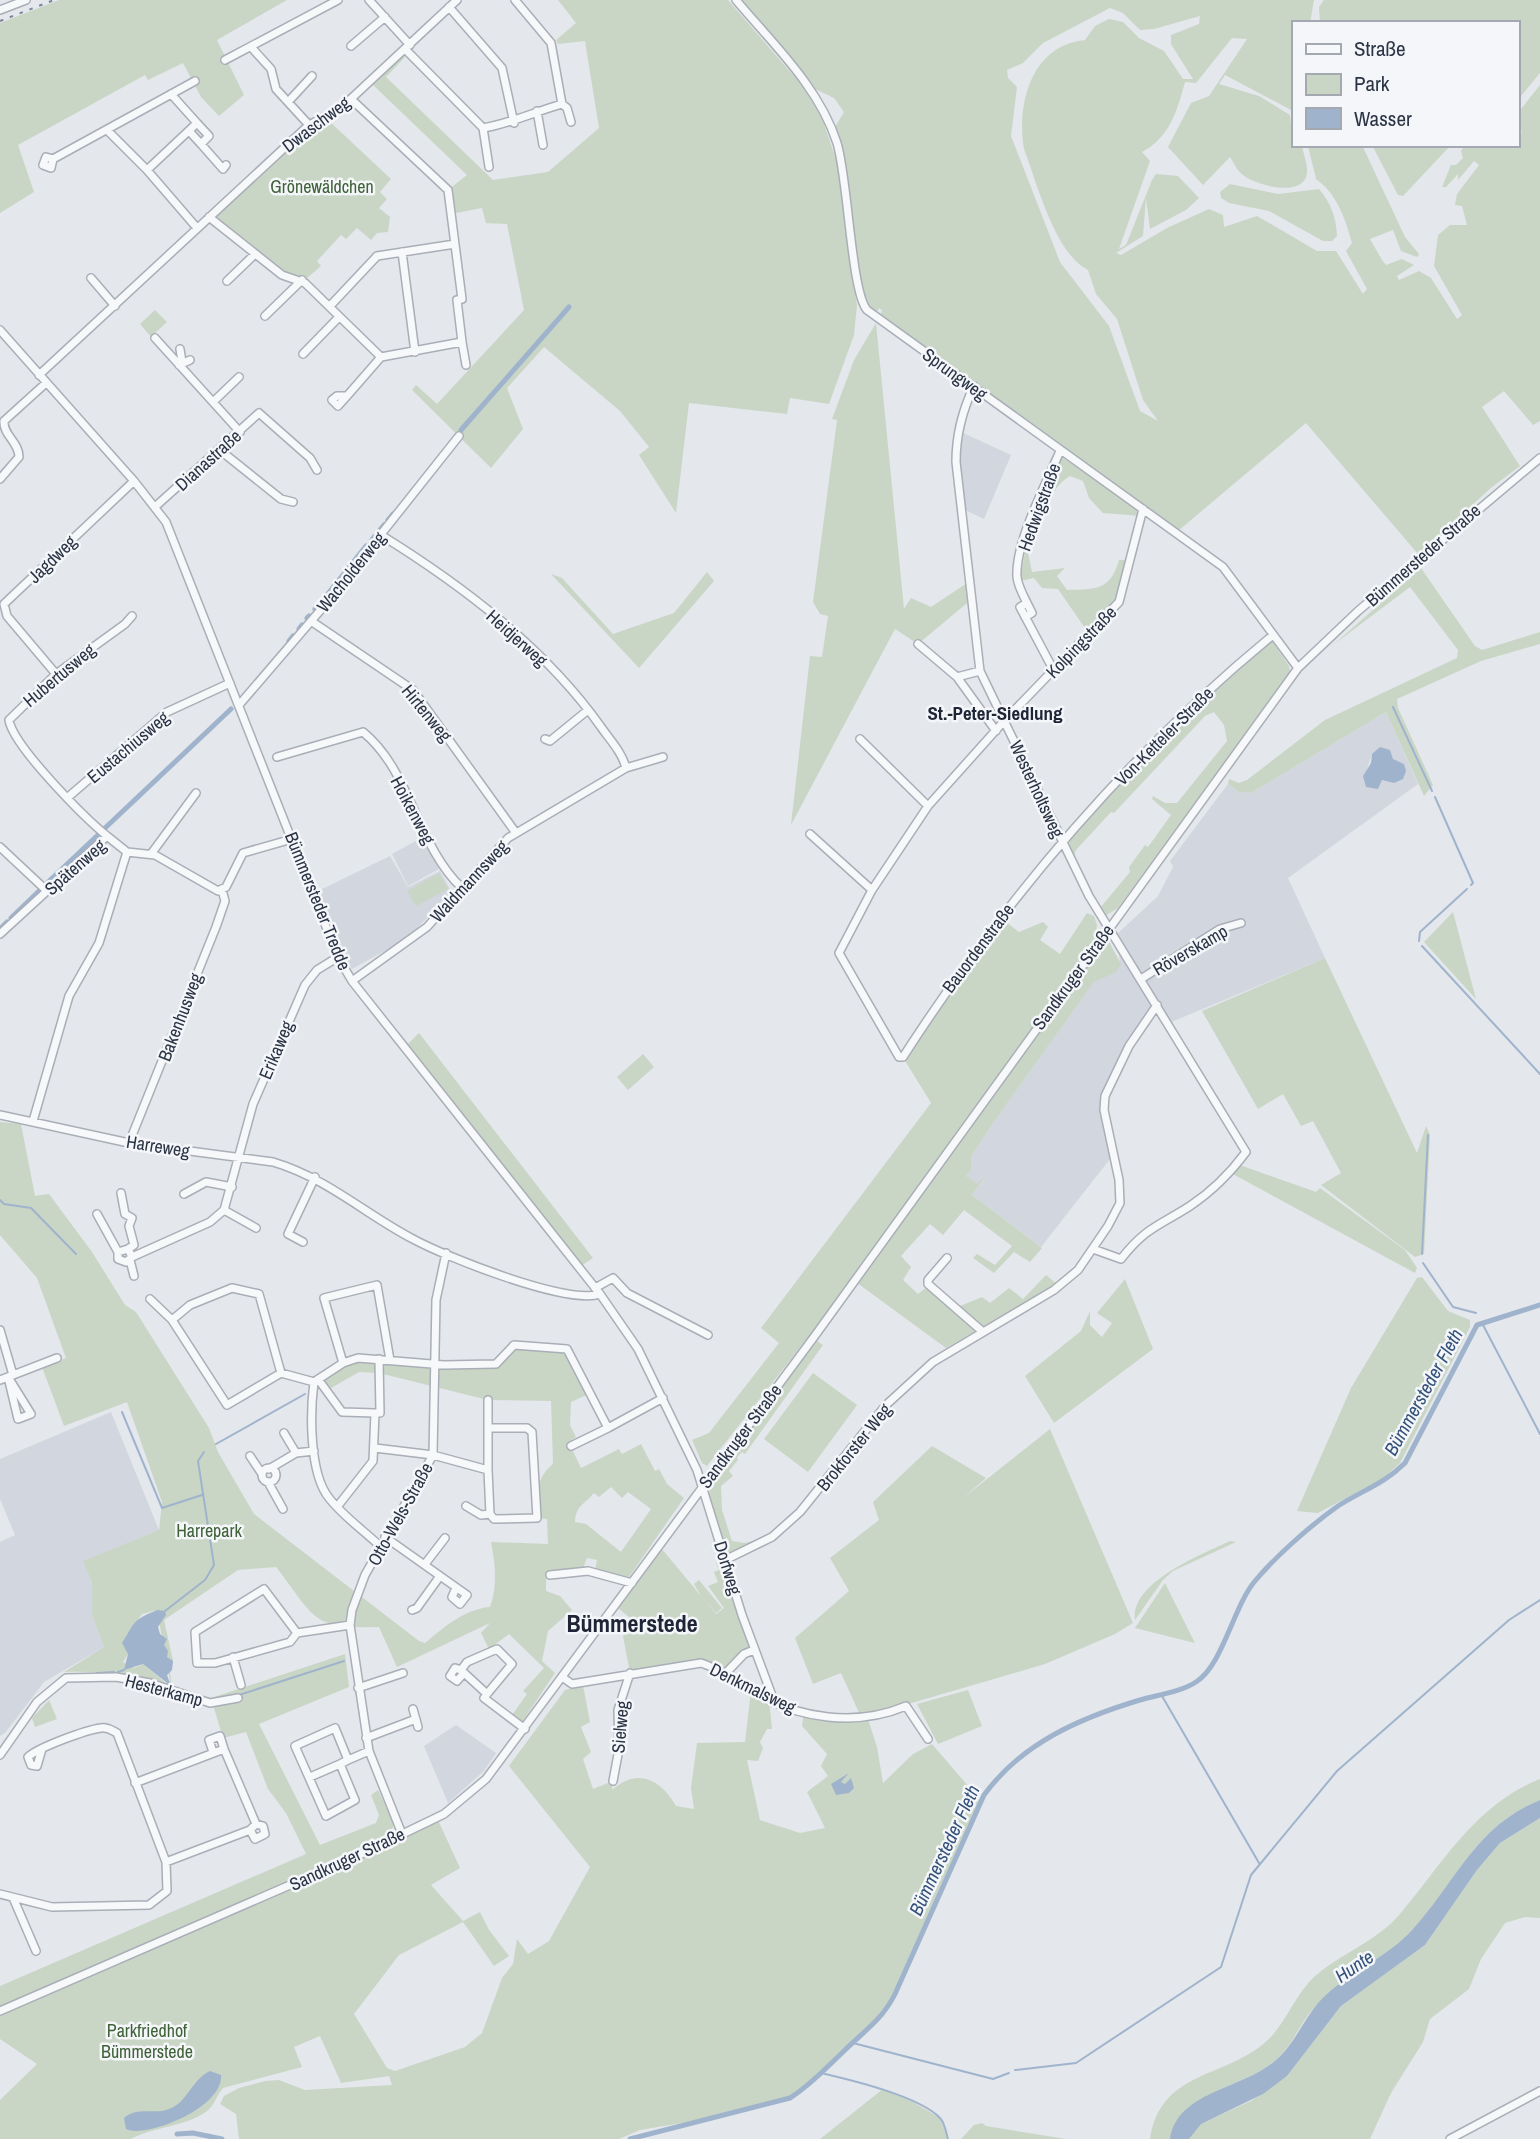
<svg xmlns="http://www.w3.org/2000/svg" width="1540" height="2139" font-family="'Archivo Narrow',sans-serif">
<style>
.built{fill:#d2d6de;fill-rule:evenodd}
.green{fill:#c9d6c5;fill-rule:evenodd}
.water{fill:#9fb4cc}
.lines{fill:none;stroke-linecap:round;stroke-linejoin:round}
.stream{stroke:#9fb4cc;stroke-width:2}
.canal{stroke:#9fb4cc;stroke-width:5}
.minor-casing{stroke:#a9aeb7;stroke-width:10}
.minor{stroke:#f7f8fa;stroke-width:7}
.rail{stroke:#7d8696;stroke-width:2;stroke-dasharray:3.5 7;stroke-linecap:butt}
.labels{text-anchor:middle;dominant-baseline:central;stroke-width:5;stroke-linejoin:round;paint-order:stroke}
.street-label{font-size:18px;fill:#2b3445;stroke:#f4f6f9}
.park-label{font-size:18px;fill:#3f6138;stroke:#f4f6f9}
.neighbourhood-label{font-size:19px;font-weight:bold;fill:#1d2536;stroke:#f4f6f9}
.water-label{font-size:19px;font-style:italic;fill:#34527a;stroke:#f4f6f9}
.district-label{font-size:24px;font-weight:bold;fill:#1d2536;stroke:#f4f6f9}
</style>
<rect width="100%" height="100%" fill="#e4e7ec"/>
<path class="built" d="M961,432l50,23 -27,64 -21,-10 -5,-60z
M1386,712l32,72 -130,94 37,80 -156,65 -14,-21 -5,5 -40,68 -6,18 -2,17 8,49 -69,88 -69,-52 14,-18 -9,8 -11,-9 5,-7v-12l20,-31 103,-144 26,-18 -3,-30 41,-38 15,-29 -3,-6 58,-77 11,8 12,1zM1390,750l3,10 11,4 -22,16 -4,9 -11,-20 5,-15z
M423,837l16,32 -31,17 -16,-32z
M390,856l18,31 32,-16 12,22 -46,46 -54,30 -11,-16 -25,-61z
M111,1412l48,118 -75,31 8,23v31l12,32 -60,35 -39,51 -5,3v-194l15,-7 -15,-36v-40z
M456,1725l40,28 -12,18 -36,32 -24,-57z"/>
<path class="green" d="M59,0h228l-70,40 27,55 -25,21 -18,-19 -18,-34 -35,17 -3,-5 -127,70 16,47 -34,21v-190z
M558,0h170l78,90 17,31 16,47 18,137 -3,30 -25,69 -39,-6 -3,16 -98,-11 -13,110 -37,-58 10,-8 -29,-36 -76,-64 -37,41 16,41 -32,39 -79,-78 4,-5 21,19 87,-94 -17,-86 -21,-1 -4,-15 -31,6 -3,-24 19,-15 -95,-91 30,-30 3,3 -19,20 107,103 55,-8 51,-44 -14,-87 -27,3 -2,-4 20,-17z
M740,0h574l-4,23h-17v88l-68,-36 -6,9 40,12 31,19 3,30h9c1,8 6,20 5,28 -3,26 -52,12 -64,2 -6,-4 -9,-12 -13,-18l-27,28 -35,-38 23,-44 18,-7 38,-57 -15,-1 -36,45 -11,-1c-8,29 -15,55 -43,70l8,9 -31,88 7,-4 26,-65 4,-6 22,2 21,22 -13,12 -36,19 -4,-31 -3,38 -27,17 5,2 46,-27 42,-19 14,6 1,12 33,-11 60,35h19l27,43 4,-5 -21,-38 6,-8c-7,-25 -15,-49 -36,-64l-8,-33 54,-1 43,92 14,17 -2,3 -16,-6 -19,9 4,5 16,-6 12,6 -17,11 2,4 20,-9 12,7 26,41 5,-4 -28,-49 4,-31 12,-10h17l-5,-19 -7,-1 2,-11 22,-29 -5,-4 -16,19v-6l-12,13h-4l9,-22h5l7,-7 -2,-7 4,-6h52v-11l5,-1 -5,-19 23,-29v336l-7,4 -29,-34 -22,16 38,59 -28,21 -74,67 -112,-131 -128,108 -298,-214 2,-7 -3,-2 -3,6 -12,-10 -18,-135 -11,-42 9,-15 -10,-14 -21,-10zM1110,8l13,5 17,17 14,-1 46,-13 -1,8 -28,11v9l22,35h-10l-19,-28 -25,-13 -16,-16 -14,-3 -14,7 -10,14c-53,5 -69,63 -61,109 13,34 31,105 64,121l8,24 21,25 26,81 15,21 -18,-10 -31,-85 -49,-64 -49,-126 6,-49 -9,-9 -1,-8 16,-7 20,-20zM1393,230l8,21 -19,9 -12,-21z
M1324,0h216v73l-23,28v-78h-197l-1,-16z
M328,120l63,59 -11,13 7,7 -8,9 11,9 -2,15 -11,1 -6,7 -14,-12 -11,11 -5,-4 -24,26 4,5 -15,13 -24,-7 -70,-55 97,-91z
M1372,145h79l-48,51 -5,-1z
M1230,184l48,10 41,-5c12,14 17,28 18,47l-5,5h-9l-54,-30 -40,-8 -8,-5 -1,-6z
M155,310l12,12 -16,15 -11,-13z
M876,323l28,286 7,-11 20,9 39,-26 2,18 -54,45 -23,-15 -104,196 19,-169 12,1 6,-41 -8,-2 -7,-12 24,-182 -5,-1 22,-59z
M1060,456l81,55 -1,5 -37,-3 -14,-15 -6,-17 -13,-5c-22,12 -27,45 -40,67l-4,1z
M1025,552l3,1 4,19 33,-4 -8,8 10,14c29,-1 43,1 52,-30h10l-14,41 -28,30 -29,-42 -16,-1 -8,-10 -14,3z
M1421,568l54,78 7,4 58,-18v12l-59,17 -84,38 1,9 35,77 -9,11 -38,-84 -135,81 -12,-1 -11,-8 1,-5 10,4 8,-3 78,-60 132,-62 1,-8 -48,-63 -77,58z
M707,572l7,9 -75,87 -88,-94 11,4 51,56 61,-21z
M1272,641l17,25 1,6 -172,236 -13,8 -5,-8 30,-36 -1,-5 16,-22 3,2 23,-32 -19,-16 1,-3 12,7h12l50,-62 -3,-16 -10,-13 -9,4 -91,97 -3,-1 -35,38 -3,8 -4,-17 86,-96z
M439,873l9,16 -32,17 -9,-15z
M1453,912l23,87 -52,-57z
M1087,913l7,3 3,9 -1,11 12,4 13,24 -5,8 -22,10 -103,144 -20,31v13l-5,6 11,8 9,-8 -14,19 70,53 -12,14 -16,-10 -20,21 -21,-15 4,-4 18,11 17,-19 -48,-36 -21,25 -13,-11 -29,32 10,11 -8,13 15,14 9,-7 26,22 29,-12 8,6 19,-15 14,11 23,-24 11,9 -111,64 -93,-68 -146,186 -5,-3 -10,-23 17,-7 70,-90 -18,-15 170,-225 -27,-44 98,-140 17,13 24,-10 5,5 -8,13 20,14z
M1325,958l92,195 9,-27 4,9 -6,119 -9,3 -94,-72 20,-12 -28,-52 -12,5 -18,-32 -25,15 -56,-98z
M419,1033l174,225 -15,10 -173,-221z
M643,1054l11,13 -26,23 -11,-13z
M0,1122l21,2 14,72 14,-2 43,58 33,53 11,7 73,116 9,24 36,62 165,127 6,2c19,-16 40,-34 65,-36 8,-22 5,-44 1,-65l57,2 -1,-25 -10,-1c0,-21 -2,-40 16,-54l-2,-63 -63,-1 -109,-27 -20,-1 -33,19 -8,-12 40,-21 137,6 19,-19 53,4 24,44 -20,9 -1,23 6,12 -5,3 2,5 -2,2 10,21 38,-19 3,5 19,-10 14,27 4,-2 8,15 17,14 -55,79 -34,-7 2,-10 -10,-2 -5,13 -36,4v16l14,5 12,14 -24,21 -6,30 13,12 -33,49 -10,-7 15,-21 -4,-3 21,-23 -35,-34 -20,15 -8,-16 9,-10 -93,44 -18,-40c-69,2 -63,-9 -103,-60l-38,3 -74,50 9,41 -3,13 2,13c-36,-13 -70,-16 -108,-15l40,-25 -12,-32v-32l-9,-22 76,-31 3,-28 -35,-100 -63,24 -22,-59 24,-9 -29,-80 -37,-43zM611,1487l11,11 6,-6 23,17 -30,43 -35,-28 -11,-2c1,-17 9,-17 19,-29l5,4zM157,1610l13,71 -4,2 -23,-19 -9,4 -11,-6 5,-8 -1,-19 15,-21z
M1237,1164l79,28 4,-4 85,62 12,18 -2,5 -184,-100z
M1422,1277l26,34 22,9v7l-70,136 -18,16 -64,34 -21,-2 54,-123 66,-110z
M1125,1279l28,70 -99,74 -29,-47 56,-45 9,-20v14l12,12 10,-14 -15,-10z
M817,1341l6,4 -78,109 -3,-2 -5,5 1,3 -9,11 4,5 -12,10 1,24 10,31 13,2 11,-3 2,4 -31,11 -18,-61 2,-9 33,-49z
M813,1373l44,32 -49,67 -44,-33z
M1050,1429l83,194 -18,11 -70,30 -178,52 10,31 6,36 30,-29 19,-10 49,57 -97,215 -79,73 -15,9 -90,22 -60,10 -21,9h-380l-3,-25 -16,-10 4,-8 15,-8 26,-7 14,-1 26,10 87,-5 -3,-9 -48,7 -21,-47 -26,11 8,20 -79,21c-6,7 -9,18 -16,23 -21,16 -53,15 -76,28h-131v-39l37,-36 -37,-25v-53l306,-132 -20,-41 -18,-24 -22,-57 -23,6 -12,-40 134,-44 4,33 -90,37 61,121 56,-22 3,-8 -8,-20 7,-5 16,34 -3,8 -189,90 235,-104 23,50 -29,17 32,36 17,-9 9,18 20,26 -15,10 -31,-44 -64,33 -45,59 33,54 8,3 70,-24 17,-14 20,-55 11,-14 4,-25 11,15 21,-13 41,-74 -81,-101 56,-76 18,-5 7,37 -9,5 10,25 -8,7 10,30 20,-8 -1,9c25,-22 48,-12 64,16l18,3 -3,-21 6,-45 48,-1 6,-51 18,8 3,30h-5l-7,13 3,6 -5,13 -11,-1 13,60 40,13 25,-5 -18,-36 21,-16 -7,-10 6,-12 -25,-28 2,-13 57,4 -20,-44 -28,11 -18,-46 54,-47 -19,-33 49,-38 -6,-18 59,-56 54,32 -23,20z
M1230,1541l6,1 -63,29 -10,9 -28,40c-5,-38 68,-66 95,-79z
M661,1548l40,48 -7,-12 5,-4 23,28 -6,5 -12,-14 12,15 8,-6 -16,-22 10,-4 -4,-10 5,-2 -3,-7 7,-3 29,89 -28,22 -23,-8 -71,10 -7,-37 11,-15 -16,-13z
M1165,1583l30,60 -60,-15z
M968,1690l14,36 -44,18 -21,-40z
M49,1700l8,19 -22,8 -3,-9z
M1540,1779v21c-69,29 -82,82 -129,131 -29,31 -68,46 -96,76 -15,16 -22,37 -38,52 -31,29 -99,32 -107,80h-20c11,-71 77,-59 120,-101 17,-18 26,-44 44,-61 27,-24 62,-35 86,-63 43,-51 75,-109 140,-135z
M1540,1818v100l-15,-1 -20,6 -24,36 -12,30 -39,30 -7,23 -32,51 -21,46h-181l11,-15 51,-23 36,-25 54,-70 84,-61 52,-75 23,-27z
M883,2089l20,7 37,22 8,21h-128z
M982,2123l4,3 80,13h-105l13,-14z"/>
<path class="water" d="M1380,747l10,3 3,9 11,5 2,7 -3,8 -9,4 -12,-3 -4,9 -12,-2 -3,-11 8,-13 1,-9z
M157,1610l8,1 1,4 -8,12 2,7 7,5 -3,6 4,6 -1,6 6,4 -1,9 -5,5 4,11 -28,-22 -19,6 4,-16 -6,-11c15,-24 10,-22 35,-33z
M849,1773l-8,9 4,2 6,-6 3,10 -5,5 -13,2 -5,-11z
M1540,1800v18l-40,25 -23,27 -52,75 -84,61 -54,70 -24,18 -62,30 -12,15h-19c7,-48 74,-50 106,-79 21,-18 30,-48 51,-66 27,-24 60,-37 85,-64 45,-49 62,-103 128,-130z
M210,2071l11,4c3,33 -76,64 -95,54l-2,-11c13,-12 30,-3 45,-9 18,-6 23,-30 41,-38z"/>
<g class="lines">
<path class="stream" d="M1393,707l39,84
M1435,797l38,86 -2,2
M1419,941l1,-9 47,-43
M1422,946l118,128
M0,1200l4,4 27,4 45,46
M1422,1254l6,-119
M1423,1263l30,44 23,6
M1482,1323l58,111
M122,1412l40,96 40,-13
M216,1444l89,-50
M165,1611l40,-31 9,-15 -16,-104 6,-9
M118,1672l6,-2
M97,1673l17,-1
M239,1695l105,-34
M1162,1696l97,167
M853,2043l140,36 16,-6
M1015,2070l61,-7 145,-96 30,-92 86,-104 172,-151 31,-20
M821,2073c30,7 98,23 119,45 5,5 6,15 8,21"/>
<path class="canal" d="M461,430l108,-123
M388,520l5,-6
M379,531l5,-6
M372,540l2,-3
M323,600l43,-54
M315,609l2,-3
M307,618l2,-2
M299,629l3,-4
M289,641l4,-5
M104,829l127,-120
M46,884l54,-51
M11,918l28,-27
M0,929l7,-7
M177,2134l16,-1 29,6
M630,2139l160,-41c21,-13 37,-31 54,-47 20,-20 38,-31 51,-57l89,-199c38,-52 96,-77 156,-95 17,-5 41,-8 56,-18 27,-17 37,-75 59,-101 21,-25 56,-56 83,-75 23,-15 46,-22 67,-43l72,-138 63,-20"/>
<defs>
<path id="minor" d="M369,0l41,45
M736,0c37,44 83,87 101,143 11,35 14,148 30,167l356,257 75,101
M449,7l53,61 12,55
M0,10l26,-10
M351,46l34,-29
M251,47l20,22 5,20 33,36
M405,49l78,79 6,39
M225,60l113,-60
M171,94l26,29
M351,99l97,91 14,109 -5,1 5,42 -81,15
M288,102l24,-26
M562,104l5,4 4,14
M537,111l6,34
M483,128c29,-5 51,-16 79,-24l-11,-61 -36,-43
M107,130l40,40 50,58
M201,144l22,25 3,-4
M53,159l-7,-2 -3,8 8,3 2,-9 142,-78
M147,170l50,-47 12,13 -8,8 -12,-13
M209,217l73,58 23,8 76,74 -34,39h-10l-5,4 6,6 9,-10
M402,252l13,100
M91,278l24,28
M227,281l28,-27
M330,306l47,-50 78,-12
M265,316l37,-36
M0,330l134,151 32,41 172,435 14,24 248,313 38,55 59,121 45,145 32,86
M155,338l85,94
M462,342l4,23
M180,349l2,13
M303,354l36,-37
M179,365l11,-5
M39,375l270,-250 31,-16 117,-109
M974,386c-12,25 -18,49 -18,76l24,209 109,225 157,256c-15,20 -35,40 -56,54 -31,20 -44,21 -69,53l-28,-10
M213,402l26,-25
M221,451l60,48 12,3
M0,479l19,-22c0,-15 -16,-22 -15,-36l42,-38
M156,506l103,-93 51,45 7,12
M1143,509l-24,93 -114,118 -77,86 -56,84 -33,63 60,104h4c102,-158 224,-302 370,-422
M381,535c82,51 164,113 220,192 9,13 21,25 25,41
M1027,603c-4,-8 -9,-17 -10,-26 -2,-35 29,-93 43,-126
M1025,617l7,-4 -5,-10 -7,4 34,64
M311,621l102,69 103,143
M918,644l39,33
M980,671l-23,6 39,54
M56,674l-49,-58 -3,-12 130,-123
M239,705l85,-99 135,-170
M545,739l5,2 38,-31
M860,739l68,67
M277,757l86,-25c48,39 54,114 99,156
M67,798l100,-86 63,-29
M810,834l62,56
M107,836c-22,-18 -94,-90 -98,-116l47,-46 69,-50 7,-8
M0,847l47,44
M151,854l45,-61
M0,934l107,-98 20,16 28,3 63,36 8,-4 17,-34 49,-14
M1141,979l79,-50 21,-6
M352,981l75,-54 81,-89 118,-70 37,-11
M0,1115l129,28 144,19c54,16 92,52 140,77 33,18 154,66 187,55
M33,1121l36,-125 30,-53 28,-91
M129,1143l87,-216 9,-26 -3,-11
M121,1193l4,21 7,4 -3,8 5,19 -6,4
M184,1194l22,-12 26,5
M224,1210l32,18
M97,1214l21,38v7l8,3 6,-5 -4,-8 -10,3
M303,1242l-15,-8 27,-57
M132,1257l78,-35 14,-12 29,-106 52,-119 12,-15 21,-13
M947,1258l-19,22v4l55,48
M130,1260l4,16
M595,1288l18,-10 14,15 81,42
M150,1299l22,21
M0,1330l13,45
M343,1363l-19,-65 53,-13 13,75
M281,1373l-22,-79 -27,-6 -42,17 -18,15 55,85 54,-32 33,9
M8,1377l23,37 -13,5z
M318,1379l24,33 33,1
M0,1380l57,-22
M488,1400v28
M284,1433l12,20
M571,1446l37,-18
M375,1448l58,7 55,15 2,44 4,5 43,-1 -5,-86 -5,-4h-39v42
M250,1456l12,18
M262 1475a7 7 0 1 1 14 0a7 7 0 1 1-14 0Z
M269,1469l27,-16 18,-2
M268,1482l15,27
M466,1506l15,9 9,-1
M337,1507l36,-46 2,-48h5l-1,-54
M385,1537l82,58 -7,9 -8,-7 4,-9
M380,1546c-17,-16 -37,-30 -51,-48 -20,-25 -19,-86 -15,-116l29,-19 15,-5 86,7 52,-1 18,-19 53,4 41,79 55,-30
M725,1560l47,-23 28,-25 86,-107 47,-43 121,-72 24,-20 30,-44 12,-23 -1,-23 -15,-70 1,-14 24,-50 28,-41
M425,1564l20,-26
M550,1575l38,-4 44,12
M412,1610l5,-2 23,-32
M297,1633l-7,9 -75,21h-18l-2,-31 69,-43 33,44 53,-8
M233,1657l8,28
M461,1670l-6,-2 -5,8 7,5 6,-7
M725,1674l19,-20 10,-4
M562,1677l10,7 129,-21c20,6 34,19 52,29 46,27 103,35 153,14l22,33
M358,1688l45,-15
M487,1694l25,-30 -15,-15 -30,13 -6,8 26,24 -3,4 41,31
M413,1709l5,18
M366,1738l50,-19
M224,1749l32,75
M0,1755l37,-53 29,-24 50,-1 34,6 60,20 28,-5
M348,1760l-8,4 15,36 -29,16 -31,-70 40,-18 13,32 21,-9
M310,1777l30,-13
M613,1781l6,-32 -1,-39 12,-37
M135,1783l89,-34 -4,-13 -11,4 4,12
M402,1834l-33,-83 -19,-126 2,-15 13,-35 68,-120 3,-155 10,-47
M166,1862l84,-32 6,-6 7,2 2,8 -10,5 -5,-9
M0,1894l52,13 97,-2 18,-14 -1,-29 -49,-129c-6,-3 -9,-6 -16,-5 -15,2 -62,19 -73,29l3,8 6,1 5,-17
M14,1900l22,51
M0,2011l359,-156 85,-41 42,-35 328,-442 484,-669 60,-57 182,-153
M1450,2139l90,-48"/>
</defs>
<use href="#minor" class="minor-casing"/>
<use href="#minor" class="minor"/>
<path class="rail" d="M0,21l54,-21"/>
</g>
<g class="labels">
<g class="street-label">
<text transform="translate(316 124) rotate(-37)">Dwaschweg</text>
<text transform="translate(955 374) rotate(36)">Sprungweg</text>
<text transform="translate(208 460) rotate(-42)">Dianastraße</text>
<text transform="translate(1039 507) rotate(-70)">Hedwigstraße</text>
<text transform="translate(1423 555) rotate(-41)">Bümmersteder Straße</text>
<text transform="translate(52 559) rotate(-44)">Jagdweg</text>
<text transform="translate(351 572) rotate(-51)">Wacholderweg</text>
<text transform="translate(517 638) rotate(42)">Heidjerweg</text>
<text transform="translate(1081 642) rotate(-46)">Kolpingstraße</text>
<text transform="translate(59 675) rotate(-40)">Hubertusweg</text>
<text transform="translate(427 713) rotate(51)">Hirtenweg</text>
<text transform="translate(1164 736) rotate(-45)">Von-Ketteler-Straße</text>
<text transform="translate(128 747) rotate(-40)">Eustachiusweg</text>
<text transform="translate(1037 789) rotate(65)">Westerholtsweg</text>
<text transform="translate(413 810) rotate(62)">Hoikenweg</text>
<text transform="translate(75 867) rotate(-41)">Spätenweg</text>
<text transform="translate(469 881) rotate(-47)">Waldmannsweg</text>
<text transform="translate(318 901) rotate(68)">Bümmersteder Tredde</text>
<text transform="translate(978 948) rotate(-53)">Bauordenstraße</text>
<text transform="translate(1190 950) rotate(-30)">Röverskamp</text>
<text transform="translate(1073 977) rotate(-54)">Sandkruger Straße</text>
<text transform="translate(180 1017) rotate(-69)">Bakenhusweg</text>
<text transform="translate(276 1050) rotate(-67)">Erikaweg</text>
<text transform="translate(158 1146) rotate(9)">Harreweg</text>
<text transform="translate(740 1436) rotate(-53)">Sandkruger Straße</text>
<text transform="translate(854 1447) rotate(-51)">Brokforster Weg</text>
<text transform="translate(400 1514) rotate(-61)">Otto-Wels-Straße</text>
<text transform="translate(728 1568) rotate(73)">Dorfweg</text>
<text transform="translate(753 1688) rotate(26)">Denkmalsweg</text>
<text transform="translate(164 1690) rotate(15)">Hesterkamp</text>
<text transform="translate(620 1727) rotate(-85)">Sielweg</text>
<text transform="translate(347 1859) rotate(-25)">Sandkruger Straße</text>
</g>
<g class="park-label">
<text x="322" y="186">Grönewäldchen</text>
<text x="209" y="1530">Harrepark</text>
<text x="147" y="2030">Parkfriedhof<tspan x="147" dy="21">Bümmerstede</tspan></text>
</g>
<g class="neighbourhood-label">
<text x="995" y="713">St.-Peter-Siedlung</text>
</g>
<g class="water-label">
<text transform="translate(1423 1392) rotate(-61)">Bümmersteder Fleth</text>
<text transform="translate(944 1850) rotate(-65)">Bümmersteder Fleth</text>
<text transform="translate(1354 1966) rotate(-34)">Hunte</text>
</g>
<g class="district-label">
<text x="632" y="1623">Bümmerstede</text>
</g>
</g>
<rect x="1292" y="21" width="228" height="126" fill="#f4f6f9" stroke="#a4a8b1" stroke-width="2"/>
<rect x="1306" y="44" width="35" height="10" fill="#f7f8fa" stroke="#a4a8b1" stroke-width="2"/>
<text x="1354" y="56" font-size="21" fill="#2b3445">Straße</text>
<rect x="1306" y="74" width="35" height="21" fill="#c9d6c5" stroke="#a4a8b1" stroke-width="2"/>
<text x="1354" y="91" font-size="21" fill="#2b3445">Park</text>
<rect x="1306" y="108" width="35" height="21" fill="#9fb4cc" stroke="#a4a8b1" stroke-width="2"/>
<text x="1354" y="126" font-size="21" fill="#2b3445">Wasser</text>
</svg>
